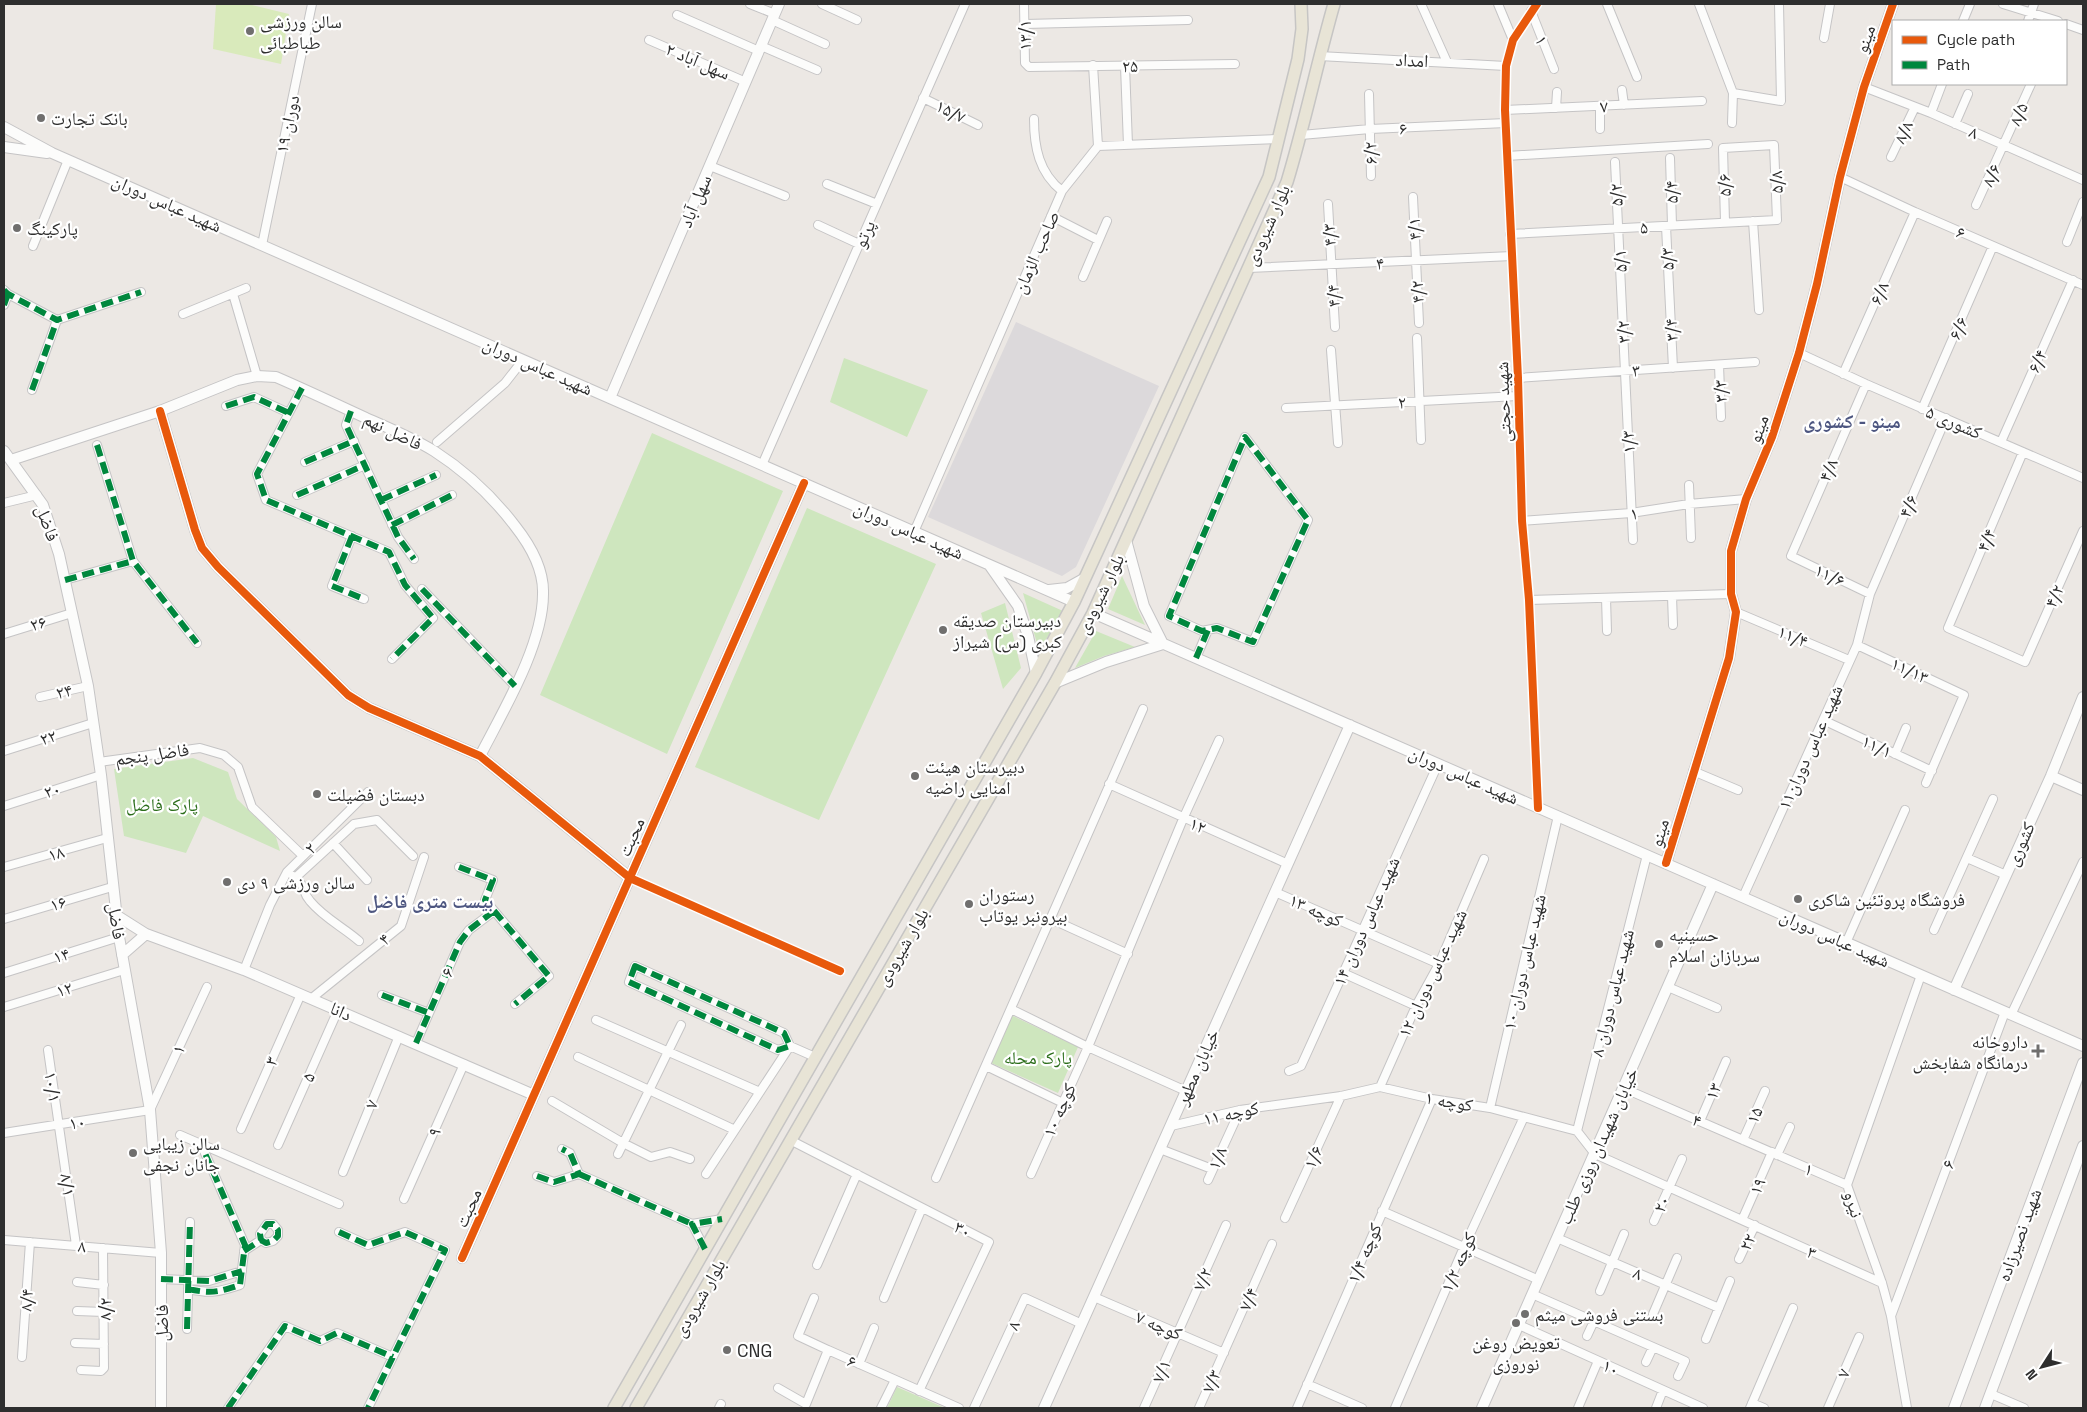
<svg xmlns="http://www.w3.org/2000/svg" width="2087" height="1412" font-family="'Space Grotesk','Noto Naskh Arabic',sans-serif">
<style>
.industrial{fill:#dcd9db}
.green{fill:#cee6be}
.pitch{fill:#d9eabb}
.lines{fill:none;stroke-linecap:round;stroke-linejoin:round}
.street-casing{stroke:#c5c4c5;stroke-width:10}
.secondary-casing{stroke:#c5c4c5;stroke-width:12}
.primary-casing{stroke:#c6c5c4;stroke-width:14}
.street{stroke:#fcfcfb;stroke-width:8}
.secondary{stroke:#fcfcfb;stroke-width:10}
.primary{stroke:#e8e4d6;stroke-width:11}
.quiet{stroke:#00873e;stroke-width:6;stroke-dasharray:12 6;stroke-linecap:butt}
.cycleway-casing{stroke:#fff;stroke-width:11}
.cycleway{stroke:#e8590c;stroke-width:8}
.poi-dot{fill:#706f6e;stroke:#fff;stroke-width:2}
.labels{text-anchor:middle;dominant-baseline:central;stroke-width:4.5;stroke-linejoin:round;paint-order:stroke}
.poi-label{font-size:18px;fill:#2e2e2e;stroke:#fff;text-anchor:start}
.street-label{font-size:18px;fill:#2e2e2e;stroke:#fff}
.park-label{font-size:18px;fill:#2c6e1b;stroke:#fff}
.neighbourhood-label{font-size:19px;font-weight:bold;fill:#4d5680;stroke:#fff}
</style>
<rect width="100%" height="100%" fill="#ece8e4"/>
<path class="industrial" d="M1016,322l143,64 -83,181 -14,9 -134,-59z"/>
<path class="green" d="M844,358l84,32 -21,47 -77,-35z
M652,433l131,58 -116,263 -127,-59z
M807,508l129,56 -117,256 -124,-53z
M1122,576l23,49 -37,-16z
M1023,593l40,18 -24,40z
M1005,603l16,65 -18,21 -22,-76z
M1096,631l39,16 -31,9 -29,12z
M193,758l35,14 9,27 39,38 4,14 -77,-35 -17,37 -62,-17 -10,-67z
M1011,1015l67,32 -20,46 -69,-31z
M897,1387l48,21h-58z"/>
<path class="pitch" d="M216,4h32l41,10 -8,50 -68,-15z"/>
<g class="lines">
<defs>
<path id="street" d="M750,4l25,10
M822,4l35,16
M1024,4l1,59 4,4 206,-3
M1421,4l26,58
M1498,4l15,36
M1537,4l-24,36 -7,26 -1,44 13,268 4,143 7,79 9,208
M1607,4l30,73
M1699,4l34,89 -1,30
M2003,4l55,17
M1531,11l23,58
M677,15l82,36
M772,20l53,24
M1963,21l7,-17
M2028,21l6,-17
M1025,24l163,-4
M2066,24l17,6
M1824,38l6,-34
M649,40l97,42
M761,46l56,24
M1319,56l187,10
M1093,65l5,81
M1125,66l3,79
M1864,87l67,26 152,67
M1622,90l2,15
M1733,93l48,8 -2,-97
M1369,94l2,82
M923,98l55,27
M1600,106v23
M1556,108l1,-16
M1505,110l197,-9
M1931,113l11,-29
M1034,119c0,28 5,54 28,72
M1955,124l13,-30
M1301,135l69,-6 136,-6
M1507,156l201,-12
M1891,157l24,-50
M1670,158l2,67
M1615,162l18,378
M710,166l75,30
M1840,177l75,35 168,73
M827,184l50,20
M1413,197l6,126
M1328,204l7,123
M1976,205l55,-121
M1051,216l47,24
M1753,221l6,89
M818,225l41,19
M1666,226l7,142
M1510,234l267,-14 -3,-75 -51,3 2,74
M2067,242l16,-40
M262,245l50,-241
M33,246l35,-86
M1248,268l264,-12
M1083,277l24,-56
M4,290l4,4 49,26 84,-28
M233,294l24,82
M4,305l4,-11
M183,314l63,-26
M1417,338l4,102
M1331,350l7,93
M1799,353l67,31 217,94
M1719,365l2,52
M1843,374l72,-162
M1518,378l237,-16
M1866,384l-75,172 79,38
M302,388l-45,86 9,26 123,52 16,33 28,33 -41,41
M32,390l25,-70
M226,406l28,-9 35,16
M1286,408l232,-12
M1922,409l71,-163
M351,411l-5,14 52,112 16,22
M1245,437l63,83 -55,122 -36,-14 -15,3 -33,-15z
M437,442l68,-59 18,-23
M2001,442l72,-162
M97,445l36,116 64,82
M2023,452l-75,176 77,34 58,-131
M305,462l49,-21
M762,465l203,-461
M1689,485l2,53
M297,495l68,-30
M381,500l55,-25
M4,503l33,-8
M1522,521l109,-8 58,-9 57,-5
M392,525l60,-30
M914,532l148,-341 36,-45 181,-7
M352,536l-20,50 32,13
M65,580l68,-19
M422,589l93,97
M1672,596l1,29
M1606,598l1,33
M1529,600l202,-6
M1736,612l113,48
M4,634l68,-21
M1857,645l107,50 -38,88
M1196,658l12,-28
M40,697l48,-11
M1823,720l109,51
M4,751l89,-28
M1895,754l11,-26
M99,762l101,-14 24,7 14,12 14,40 50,48
M1693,771l45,19
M1109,784l179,80
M4,806l97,-31
M333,843l34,37
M1967,858l39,17
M4,867l103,-29
M459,867l34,13 -8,20 64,76 -34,28
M293,876c14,10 8,15 17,25 14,17 33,26 49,40
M295,878l59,-54 23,-4 36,36
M630,878l210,93
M1275,892l164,72
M1743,897l114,-252 13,-51 76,-176
M4,919l108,-32
M1051,919l77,35
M1934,930l59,-131
M1846,943l59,-133
M635,966l149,67 6,13 -12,4 -149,-68z
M244,970l26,-65 17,-33 81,-80
M4,973l115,-36
M1343,973l73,33
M1668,987l49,21
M382,995l47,18
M312,998l89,-72 23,-69
M4,1007l120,-37
M1011,1009l77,38 98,44
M2011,1015l72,-153
M596,1020l164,72
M416,1043l44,-101 9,-12 25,-19
M48,1050l28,195
M578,1057l157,73
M986,1066l77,37
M1289,1071l12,-5 137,-302
M1380,1087l36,-81 23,-42 45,-105
M1623,1088l224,97
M552,1101l71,42 28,14 19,-5 20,7
M1490,1108l68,-292
M1700,1121l26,-60
M1171,1126l69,-16 101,-14 39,-9 52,12 58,9 87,23 18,23 287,129
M241,1129l60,-135
M1577,1131l70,-276
M4,1133l146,-23 57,-123
M180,1135l159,69
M790,1140l199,102 -70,149
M1743,1140l22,-49
M278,1145l60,-135
M1160,1149l52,20
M618,1154l63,-129
M1777,1155l13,-28
M343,1172l56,-136
M579,1174l113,50
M706,1174l84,-128 25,11
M1031,1174l57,-127 95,-228 36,-79
M537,1176l17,6 25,-8 -9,-21 -8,-4
M936,1178l207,-469
M1208,1180l32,-70
M404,1199l60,-135
M1382,1211l157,69
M1285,1218l56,-122
M1742,1220l30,-68
M1654,1221l28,-62
M339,1232l29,13 37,-13 40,18 -77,158
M1557,1238l162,70
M4,1240l157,13
M705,1249l-13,-25 30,-5
M244,1251l17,-11 5,3 7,-2 5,-5v-6l-5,-6h-6l-7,10 1,6
M1739,1259l16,-34
M817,1265l40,-91
M161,1279l48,2 33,-10
M77,1282l27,3
M188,1289c24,5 30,3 52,-4l5,-40 -44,-101
M1600,1291l24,-57
M1532,1294l153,67 -7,15
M1094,1297l130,56
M814,1298l-16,38 30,14
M884,1298l38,-90
M77,1311l27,1
M1653,1314l24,-56
M1891,1316l114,-304
M1519,1325l184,83
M187,1329l3,-107
M1587,1336l7,-15
M1706,1339l24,-58
M75,1343l29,1
M22,1357l8,-115
M1646,1362l7,-15
M859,1364l15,-36
M81,1370l20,1 3,-3 -1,-120
M1307,1384l55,24
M778,1388l28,16 22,-54 131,58
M1991,1394l33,14
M1752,1403l12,5
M228,1408l57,-82 35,15 17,-8 56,24
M719,1408l2,-4
M881,1408l14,-28
M974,1408l51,-110 57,26
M1144,1408l82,-183
M1199,1408l73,-164
M1297,1408l135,-309
M1395,1408l69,-161 60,-130
M1578,1408l20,-47
M1656,1408l7,-18
M1750,1408l43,-100
M1828,1408l31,-71
M1907,1408l-16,-92 -9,-33 -35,-98 74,-210"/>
<path id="secondary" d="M4,127l48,26 1022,449
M4,147l43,6
M610,398l169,-394
M160,411l35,119 7,18 16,19 130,128 21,13 111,48 150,122
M4,451l39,54 16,49 29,132 13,89 18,162 31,173 11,143v155
M11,460l149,-49 77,-31 20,-4 19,1c30,13 60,27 90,41 23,10 47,20 68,33 31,20 59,46 81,75 15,19 29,42 28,68 0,51 -40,117 -63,162
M1126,540l18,66 19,38
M990,566l28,40 10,30 8,37
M1049,590l18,-2 18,-10
M1093,613l990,433
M1055,683l51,-21 57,-18
M2051,776l32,14
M1666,863l63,-205 7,-46 -5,-18v-43l15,-52 26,-62 27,-84 18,-69 23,-107 24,-90 29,-83
M116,915l30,19 98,36 290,125
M122,955l24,-21
M1954,990l97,-214 32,-79
M462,1258l342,-775
M1044,1408l306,-683
M1482,1408l231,-524
M1954,1408l129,-345
M1985,1408l98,-262"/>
<path id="primary" d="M614,1408l422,-735 38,-71 195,-425 29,-118 4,-30 -1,-25
M636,1408l419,-725 38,-70 33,-73 161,-358c18,-59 30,-119 47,-178"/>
</defs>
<use href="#street" class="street-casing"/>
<use href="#secondary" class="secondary-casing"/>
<use href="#primary" class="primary-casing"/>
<use href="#street" class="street"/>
<use href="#secondary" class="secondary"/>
<use href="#primary" class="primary"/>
<path class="quiet" d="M4,290l4,4 49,26 84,-28
M4,305l4,-11
M302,388l-45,86 9,26 123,52 16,33 28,33 -41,41
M32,390l25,-70
M226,406l28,-9 35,16
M351,411l-5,14 52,112 16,22
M1245,437l63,83 -55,122 -36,-14 -15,3 -33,-15z
M97,445l36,116 64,82
M305,462l49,-21
M297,495l68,-30
M381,500l55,-25
M392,525l60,-30
M352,536l-20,50 32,13
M65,580l68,-19
M422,589l93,97
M1196,658l12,-28
M459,867l34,13 -8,20 64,76 -34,28
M635,966l149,67 6,13 -12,4 -149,-68z
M382,995l47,18
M416,1043l44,-101 9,-12 25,-19
M579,1174l113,50
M537,1176l17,6 25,-8 -9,-21 -8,-4
M339,1232l29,13 37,-13 40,18 -77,158
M705,1249l-13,-25 30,-5
M244,1251l17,-11 5,3 7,-2 5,-5v-6l-5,-6h-6l-7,10 1,6
M161,1279l48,2 33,-10
M188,1289c24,5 30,3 52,-4l5,-40 -44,-101
M187,1329l3,-107
M228,1408l57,-82 35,15 17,-8 56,24"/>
<defs>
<path id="cycleway" d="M1537,4l-24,36 -7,26 -1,44 13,268 4,143 7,79 9,208
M160,411l35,119 7,18 16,19 130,128 21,13 111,48 150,122 210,93
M1666,863l63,-205 7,-46 -5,-18v-43l15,-52 26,-62 27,-84 18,-69 23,-107 24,-90 29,-83
M462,1258l342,-775"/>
</defs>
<use href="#cycleway" class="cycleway-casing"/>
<use href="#cycleway" class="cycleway"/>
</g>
<g class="poi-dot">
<circle cx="250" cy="31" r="5"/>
<circle cx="41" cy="118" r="5"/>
<circle cx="17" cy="228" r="5"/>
<circle cx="943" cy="630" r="5"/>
<circle cx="915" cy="776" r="5"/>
<circle cx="317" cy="794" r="5"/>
<circle cx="227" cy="882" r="5"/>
<circle cx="1798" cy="899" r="5"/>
<circle cx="969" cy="904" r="5"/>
<circle cx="1659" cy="944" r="5"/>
<path d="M2035.5 1043.5h5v5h5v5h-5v5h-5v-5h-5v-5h5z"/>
<circle cx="133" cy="1153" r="5"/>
<circle cx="1525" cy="1314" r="5"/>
<circle cx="1516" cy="1323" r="5"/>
<circle cx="727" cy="1350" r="5"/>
</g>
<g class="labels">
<g class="poi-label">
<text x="260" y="21">سالن ورزشی<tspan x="260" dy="21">طباطبائی</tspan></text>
<text x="51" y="118">بانک تجارت</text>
<text x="27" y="228">پارکینگ</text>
<text x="953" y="620">دبیرستان صدیقه<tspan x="953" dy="21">کبری (س) شیراز</tspan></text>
<text x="925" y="766">دبیرستان هیئت<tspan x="925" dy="21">امنایی راضیه</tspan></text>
<text x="327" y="794">دبستان فضیلت</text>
<text x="237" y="882">سالن ورزشی ۹ دی</text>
<text x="979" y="894">رستوران<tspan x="979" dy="21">بیرونبر یوتاب</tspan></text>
<text x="1808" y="899">فروشگاه پروتئین شاکری</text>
<text x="1669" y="934">حسینیه<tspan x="1669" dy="21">سربازان اسلام</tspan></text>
<text x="2028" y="1041" text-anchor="end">داروخانه<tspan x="2028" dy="21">درمانگاه شفابخش</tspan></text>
<text x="143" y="1143">سالن زیبایی<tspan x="143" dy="21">جانان نجفی</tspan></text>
<text x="1535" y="1314">بستنی فروشی میثم</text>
<text x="1516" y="1342" text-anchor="middle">تعویض روغن<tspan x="1516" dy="21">نوروزی</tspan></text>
<text x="737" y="1350">CNG</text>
</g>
<g class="street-label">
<text transform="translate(1024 35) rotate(-90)">۱۳/۱</text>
<text transform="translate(1865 39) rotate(-71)">مینو</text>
<text transform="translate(1542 40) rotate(68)">۱</text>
<text transform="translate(1412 60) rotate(3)">امداد</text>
<text transform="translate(698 61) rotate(23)">سهل آباد ۲</text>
<text x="1130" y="65">۲۵</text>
<text transform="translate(1604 106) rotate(-3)">۷</text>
<text transform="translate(951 111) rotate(26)">۱۵/۷</text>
<text transform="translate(2018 114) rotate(-67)">۸/۵</text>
<text transform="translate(287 124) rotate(-78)">دوران ۱۹</text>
<text transform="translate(1403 128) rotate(-2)">۶</text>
<text transform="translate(1903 132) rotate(-65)">۸/۸</text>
<text transform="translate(1974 132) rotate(23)">۸</text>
<text transform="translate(1370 153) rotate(-92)">۶/۲</text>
<text transform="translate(1991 175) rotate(-65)">۸/۶</text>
<text transform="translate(1776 182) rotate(-92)">۵/۸</text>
<text transform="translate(1724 185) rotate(-92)">۵/۶</text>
<text transform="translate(1671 192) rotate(-92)">۵/۴</text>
<text transform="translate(1616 195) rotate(-93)">۵/۲</text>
<text transform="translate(695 201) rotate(-67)">سهل آباد</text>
<text transform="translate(167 203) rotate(24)">شهید عباس دوران</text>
<text transform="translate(1267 225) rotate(-66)">بلوار شیرودی</text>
<text transform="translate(1644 227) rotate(-3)">۵</text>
<text transform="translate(1414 229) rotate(-93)">۴/۱</text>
<text transform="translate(1961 232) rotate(23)">۶</text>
<text transform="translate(864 234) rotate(-66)">پرتو</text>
<text transform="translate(1329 235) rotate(-93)">۴/۳</text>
<text transform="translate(1036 252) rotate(-66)">صاحب الزمان</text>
<text transform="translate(1667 259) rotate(-93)">۵/۳</text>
<text transform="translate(1620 261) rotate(-93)">۵/۱</text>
<text transform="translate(1380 263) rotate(-3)">۴</text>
<text transform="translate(1417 292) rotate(-93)">۴/۲</text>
<text transform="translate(1879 293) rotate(-66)">۶/۸</text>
<text transform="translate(1333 296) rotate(-93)">۴/۴</text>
<text transform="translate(1958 328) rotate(-66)">۶/۶</text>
<text transform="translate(1671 330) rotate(-93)">۳/۴</text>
<text transform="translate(1623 332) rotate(-93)">۳/۲</text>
<text transform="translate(2037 361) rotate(-66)">۶/۴</text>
<text transform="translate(538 366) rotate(24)">شهید عباس دوران</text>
<text transform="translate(1636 370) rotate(-4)">۳</text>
<text transform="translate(1720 391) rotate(-92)">۳/۳</text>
<text transform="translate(1402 402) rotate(-3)">۲</text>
<text transform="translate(1503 402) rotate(-92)">شهید حجتی</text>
<text transform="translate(1954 422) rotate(23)">کشوری ۵</text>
<text transform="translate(1758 429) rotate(-70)">مینو</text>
<text transform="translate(393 431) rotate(26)">فاضل نهم</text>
<text transform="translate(1628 442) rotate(-93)">۱/۳</text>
<text transform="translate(1828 470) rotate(-66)">۴/۸</text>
<text transform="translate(1908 506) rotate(-67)">۴/۶</text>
<text transform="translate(1634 513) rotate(-7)">۱</text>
<text transform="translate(48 523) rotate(70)">فاضل</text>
<text transform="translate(909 530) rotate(24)">شهید عباس دوران</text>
<text transform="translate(1986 540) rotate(-67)">۴/۴</text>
<text transform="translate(1830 575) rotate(25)">۱۱/۶</text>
<text transform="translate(1100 594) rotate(-64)">بلوار شیرودی</text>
<text transform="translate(2054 596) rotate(-66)">۴/۲</text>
<text transform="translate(38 623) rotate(-17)">۲۶</text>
<text transform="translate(1793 636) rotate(23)">۱۱/۴</text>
<text transform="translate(1910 670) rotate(25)">۱۱/۱۳</text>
<text transform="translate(64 691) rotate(-13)">۲۴</text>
<text transform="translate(48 737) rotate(-18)">۲۲</text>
<text transform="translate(1877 746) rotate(25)">۱۱/۱</text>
<text transform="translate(1810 747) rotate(-66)">شهید عباس دوران۱۱</text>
<text transform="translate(152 754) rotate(-8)">فاضل پنجم</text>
<text transform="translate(1464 775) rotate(24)">شهید عباس دوران</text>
<text transform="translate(52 790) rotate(-18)">۲۰</text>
<text transform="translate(1198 825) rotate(24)">۱۲</text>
<text transform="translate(1659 833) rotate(-74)">مینو</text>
<text transform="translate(631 837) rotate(-66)">محبت</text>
<text transform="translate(2020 844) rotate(-66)">کشوری</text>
<text transform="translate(310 848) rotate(-44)">۲</text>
<text transform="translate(56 853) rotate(-16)">۱۸</text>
<text transform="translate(58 903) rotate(-16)">۱۶</text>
<text transform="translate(1316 910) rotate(24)">کوچه ۱۳</text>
<text transform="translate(117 921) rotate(81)">فاضل</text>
<text transform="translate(1366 921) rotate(-66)">شهید عباس دوران ۱۴</text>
<text transform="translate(1835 938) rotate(24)">شهید عباس دوران</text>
<text transform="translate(384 939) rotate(-39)">۴</text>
<text transform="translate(902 947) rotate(-60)">بلوار شیرودی</text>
<text transform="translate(61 955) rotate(-17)">۱۴</text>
<text transform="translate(1524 962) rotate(-77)">شهید عباس دوران ۱۰</text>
<text transform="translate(447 972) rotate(-66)">۶</text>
<text transform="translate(1432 973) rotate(-65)">شهید عباس دوران ۱۲</text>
<text transform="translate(64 989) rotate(-17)">۱۲</text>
<text transform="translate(1612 993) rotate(-76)">شهید عباس دوران ۸</text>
<text transform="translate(341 1011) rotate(24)">دانا</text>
<text transform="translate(178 1049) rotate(-65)">۱</text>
<text transform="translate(271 1061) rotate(-66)">۳</text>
<text transform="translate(1197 1067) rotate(-66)">خیابان مطهر</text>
<text transform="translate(308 1077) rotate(-66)">۵</text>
<text transform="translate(53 1087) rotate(81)">۱۰/۱</text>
<text transform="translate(1713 1091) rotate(-67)">۱۳</text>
<text transform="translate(1449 1101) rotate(10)">کوچه ۱</text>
<text transform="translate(371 1104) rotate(-67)">۷</text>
<text transform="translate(1059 1110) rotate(-66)">کوچه ۱۰</text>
<text transform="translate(1231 1113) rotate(-12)">کوچه ۱۱</text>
<text transform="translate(1754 1115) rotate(-66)">۱۵</text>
<text transform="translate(1697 1120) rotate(24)">۴</text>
<text transform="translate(77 1122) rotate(-9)">۱۰</text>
<text transform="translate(434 1132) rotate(-66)">۹</text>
<text transform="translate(1598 1146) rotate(-66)">خیابان شهیدان روزی طلب</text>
<text transform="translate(1313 1157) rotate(-66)">۱/۶</text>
<text transform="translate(1217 1158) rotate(-66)">۱/۸</text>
<text transform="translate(1948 1164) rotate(-69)">۶</text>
<text transform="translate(1809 1169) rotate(24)">۱</text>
<text transform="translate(68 1185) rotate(82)">۸/۱</text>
<text transform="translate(1757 1186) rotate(-66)">۱۹</text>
<text transform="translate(1661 1204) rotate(-66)">۲۰</text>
<text transform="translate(1854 1204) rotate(73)">نیرو</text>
<text transform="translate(468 1208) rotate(-66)">محبت</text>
<text transform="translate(963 1229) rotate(27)">۳۰</text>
<text transform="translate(2019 1235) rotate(-70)">شهید نصیرزاده</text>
<text transform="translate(1747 1242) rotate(-65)">۲۲</text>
<text transform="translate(82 1246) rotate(5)">۸</text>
<text transform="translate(1812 1252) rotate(25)">۳</text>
<text transform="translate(1364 1253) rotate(-67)">کوچه ۱/۴</text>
<text transform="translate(1458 1262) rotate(-66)">کوچه ۱/۲</text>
<text transform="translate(1638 1273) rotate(23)">۸</text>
<text transform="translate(1202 1279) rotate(-66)">۷/۲</text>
<text transform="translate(699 1298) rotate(-60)">بلوار شیرودی</text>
<text transform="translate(1248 1299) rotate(-66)">۷/۴</text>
<text transform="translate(26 1300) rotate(-86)">۸/۴</text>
<text transform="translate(104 1309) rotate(-90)">۸/۲</text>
<text transform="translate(161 1323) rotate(-90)">فاضل</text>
<text transform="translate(1013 1325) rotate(-65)">۸</text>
<text transform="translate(1159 1325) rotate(23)">کوچه ۷</text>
<text transform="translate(852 1361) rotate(24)">۶</text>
<text transform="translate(1611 1367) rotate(24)">۱۰</text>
<text transform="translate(1161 1371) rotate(-66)">۷/۱</text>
<text transform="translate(1843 1373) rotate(-67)">۷</text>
<text transform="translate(1211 1381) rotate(-66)">۷/۳</text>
</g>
<g class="park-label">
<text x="162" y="804">پارک فاضل</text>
<text x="1038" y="1057">پارک محله</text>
</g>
<g class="neighbourhood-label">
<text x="1852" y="421">مینو - کشوری</text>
<text x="430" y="901">بیست متری فاضل</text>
</g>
</g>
<rect width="2087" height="1412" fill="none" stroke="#2e2e2e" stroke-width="10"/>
<rect x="1892" y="20" width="175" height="65" fill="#ffffff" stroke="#ababab"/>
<rect x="1902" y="36" width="25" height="8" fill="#e8590c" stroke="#ababab"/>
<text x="1937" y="45" font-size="15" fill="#2e2e2e">Cycle path</text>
<rect x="1902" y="61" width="25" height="8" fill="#00873e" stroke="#ababab"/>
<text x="1937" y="70" font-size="15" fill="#2e2e2e">Path</text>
<g transform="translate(2042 1367) rotate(234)" stroke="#ffffff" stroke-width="4" paint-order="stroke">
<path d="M0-4L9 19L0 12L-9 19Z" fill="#2e2e2e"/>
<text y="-8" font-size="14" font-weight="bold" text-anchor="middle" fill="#2e2e2e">N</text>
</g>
</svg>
